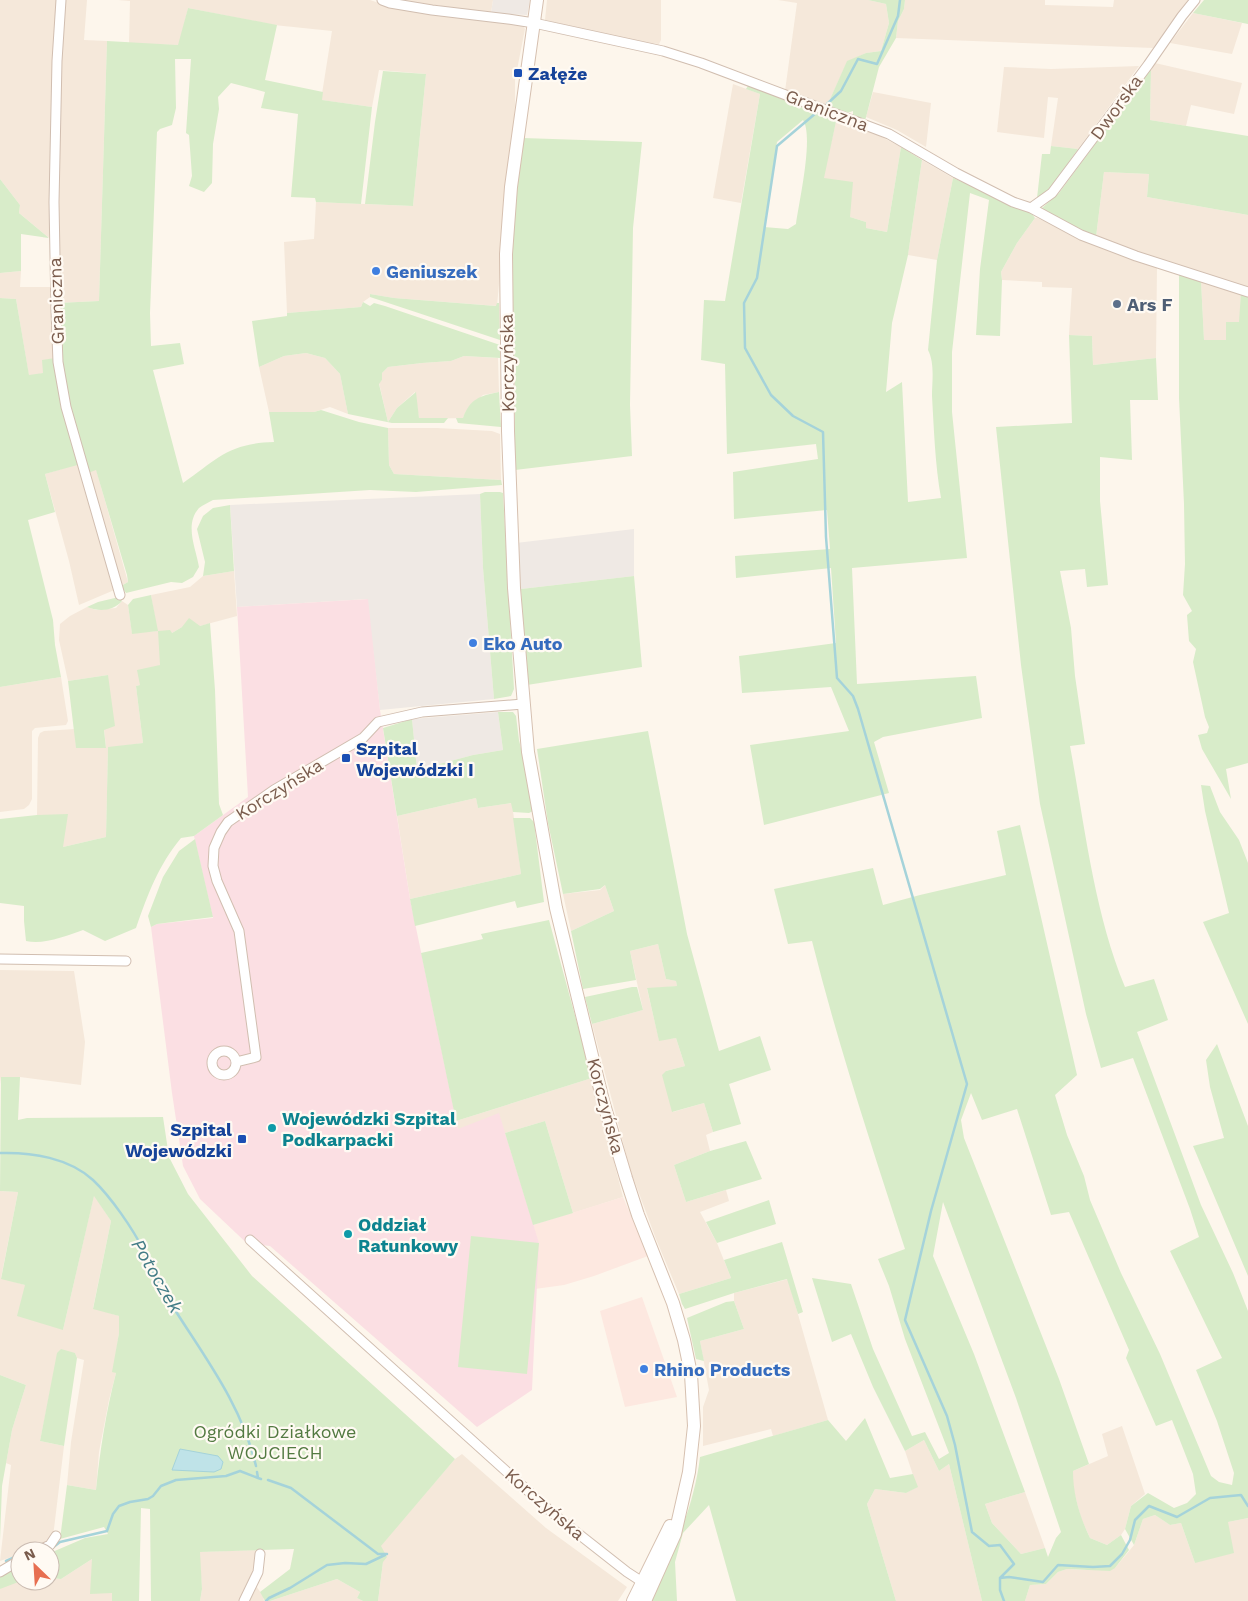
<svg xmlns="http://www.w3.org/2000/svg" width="1248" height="1601" font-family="'Work Sans',sans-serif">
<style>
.residential{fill:#f5e8da}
.commercial{fill:#fde8e0}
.industrial{fill:#efe9e4}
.medical{fill:#fbdfe3}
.green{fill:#d8ecc9;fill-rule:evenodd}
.water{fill:#bfe3e8;stroke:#a5d3da}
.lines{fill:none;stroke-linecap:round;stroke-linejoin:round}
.stream{stroke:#a5d3da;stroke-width:2.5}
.minor-casing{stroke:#d1beb0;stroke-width:11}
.secondary-casing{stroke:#d6c0b0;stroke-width:14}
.minor{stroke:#fff;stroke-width:9}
.secondary{stroke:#fff;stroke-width:12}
.transit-dot{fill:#1a4fb4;stroke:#fffaf3;stroke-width:2}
.shop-dot{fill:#3f7fe0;stroke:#fffaf3;stroke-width:2}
.service-dot{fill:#5c6f8a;stroke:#fffaf3;stroke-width:2}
.culture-dot{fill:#0f9aa8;stroke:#fffaf3;stroke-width:2}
.labels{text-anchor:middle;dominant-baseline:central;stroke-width:4.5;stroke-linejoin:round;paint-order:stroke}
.transit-label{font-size:18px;font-weight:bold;fill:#164399;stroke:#fffaf3;text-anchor:start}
.street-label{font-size:18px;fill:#7a5c4d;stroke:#fffaf3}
.shop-label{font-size:18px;font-weight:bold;fill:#366cbe;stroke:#fffaf3;text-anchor:start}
.service-label{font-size:18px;font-weight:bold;fill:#4e5e75;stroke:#fffaf3;text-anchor:start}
.culture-label{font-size:18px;font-weight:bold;fill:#0d838f;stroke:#fffaf3;text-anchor:start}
.park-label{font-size:18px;fill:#537a41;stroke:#fffaf3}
.water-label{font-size:19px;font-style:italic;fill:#437c86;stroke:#fffaf3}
</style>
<rect width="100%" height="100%" fill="#fdf6ec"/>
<path class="residential" d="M0,0h87l-3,40 23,1 -8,260 -41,2 -1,-65h-8l-30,-25 1,-8 -20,-26z
M118,0h252l24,8 128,16 3,5 -10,51v26l-18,200 -103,-8 -24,-4v3l-7,5 -2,5 -74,6 -3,-71 30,-3 2,-37 97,4 13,-132 -47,-4 -7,37 -51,-7 11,-69 -58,-6 -86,-17 -9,37 -50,-1 1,-43z
M398,0h95l-2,13z
M547,0h114v40l-2,4 -24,-3 -90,-21z
M778,0h90l18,4 3,19 -8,28 -15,2 -19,9 -20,44 -42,-15 12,-88z
M905,0h140v5l68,2 1,-7h75l-36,48 -257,-10 2,-17 6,-12z
M1193,13l49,10 -10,31 -62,-11z
M1155,63l87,20 -8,31 -43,-9 -5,21 -36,-6 1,-52z
M1139,66l-61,83 -27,-3 7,-48 -10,-1 -4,41 -47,-6 7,-65 47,2z
M733,84l27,10 -19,109 -28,-5z
M873,92l58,11 -5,44 -29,-17 -31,-13z
M837,117l35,15 29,15 -14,85 -21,-4v-6l-16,-5 -27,-39z
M922,160l31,18 -16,82 -29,-5z
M1104,172l45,2 -2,23 101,18v74l-67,-21 -85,-31z
M1035,218h2l120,49 -1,91 -63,7 -1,-29 -23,-1 3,-47 -30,-1v-5l-40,-2 -1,-8 16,-29z
M21,271l-1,16h34l1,71 -11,15 -15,3 -13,-77 -16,-1v-25z
M1201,281l40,11 -1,30 -14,19 -22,-1z
M306,353l19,5 15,16 8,40 -18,-7 -16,5h-45l-10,-45 25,-11z
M464,356l34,2 1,34 -16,3 -17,16 -3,7 -44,1 -4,-27 -18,16 -9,14 -9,-39 3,-3v-7l6,-6 34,-4 29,-2z
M388,428h49l55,3 8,3 1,46 -107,-6 -5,-9z
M85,462l11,7 32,113 -16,9 -33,14 -10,-44 -24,-87z
M234,571l3,45 -37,10 -18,1 -10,6 -12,32 -20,20 -4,1 7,57 -35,5 -2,89 -43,10 -26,-32 1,-77 2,-5 4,-2 31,-2 1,19 30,-1 -2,-18 4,-54 -40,6 -9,-41 1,-16 10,-8 17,-9 9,3 20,-2 6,-7 6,4 4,28 25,-2 -6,-36 39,-8 13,-11z
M61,677l7,44 -2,4 -31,3 -3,3v68l-3,6 -5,4 -24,3v-125z
M476,798l2,10 34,-5 9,71 -111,25 -13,-83z
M605,885l9,26 -43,20 -8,-37 37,-4z
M658,944l8,35 10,2 1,5 -30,3 12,51 17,-2 9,28 -19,5 7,41 31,-9 9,29 -7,3 4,16 -36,14 12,37 40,-12 3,11 -29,11 17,31 14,35 -52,16 -23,-55 -26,-70 -38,-145 51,-14 -13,-59z
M0,970l74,1 11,71 -4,43 -61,-8h-19l-1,7z
M592,1078l31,119 -50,16 -28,-92 -40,12 -47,-4 -2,-8z
M0,1191l18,1 -17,86 24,7 38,45 31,-135 17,26 -18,87 26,8v17l-6,38 3,2 -7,27 -10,52 -3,38 -29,-5 4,-43 13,-82 -7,-2 -2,-5 -25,39 -10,49 24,5 -11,91 -20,12 -13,2v3l-20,7 11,-96 -5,-2 6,-33 14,-45 -26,-10z
M788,1279l40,141 -55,16 -2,-7 -68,17v-39l6,-17 -9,-49 44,-12 -10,-28v-8z
M1122,1426l23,68 -14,12 -6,23 -4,6 -14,10 -17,-7 -9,-20 -8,-30v-17l35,-15 -6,-22z
M924,1440l15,31 10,-7 33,137h-86l-29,-97 8,-15 31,4 11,-6 -12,-36z
M462,1454l84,74 81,59 -9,14h-240l5,-39 -3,-16 75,-87z
M1025,1492l20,56 -24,6 -29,-31 -7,-19z
M1155,1515l15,10 11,-2 14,40 33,-41 20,-4v83h-223l5,-16 16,-1 12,-12 9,-3 17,1 31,-2 19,-23 9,-26z
M258,1550l-6,30 11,16 1,5h-64l2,-12 -3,-37z
M92,1559l20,34v8h-112v-12l3,-3 18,-5h29v-3l11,1z
M337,1579l23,13 -3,6 6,3h-93z"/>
<path class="commercial" d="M623,1197l25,59 -54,20 -30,9 -29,4 4,-45 -6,-19z
M642,1297l35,100 -52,10 -25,-96z"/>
<path class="industrial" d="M493,0h37l-3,15 -36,-2z
M480,494l3,74 11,131 -114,11 -13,-111 -130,8 -7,-102z
M634,529v47l-113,13 -5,-46z
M498,712l5,38 -30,5 -56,15 -5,-51z"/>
<path class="medical" d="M368,599l12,111 30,189 48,230 41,-16 40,130 -7,147 -55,37 -207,-181 -9,-1 -6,6 -55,-52 -17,-33 -11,-73 -21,-166 6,-3 56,-6 -19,-82 54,-39 -11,-190z"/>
<path class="green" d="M868,0h37l-1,9 -6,12 -2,17 -17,29 -14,54 -12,-4v-6l-6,2 -20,-7 20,-45 19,-8 15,-2 8,-28 -3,-19z
M1204,0h44v24l-55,-11z
M188,8l89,17 -12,55 58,12 -1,8 50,7 -11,97 -45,-2 -1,-4 -24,-1 7,-83 -37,-6 4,-16 -34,-9 -13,14 1,12 -6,35 -1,39 -8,9 -15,-6 3,-10 -3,-41 -3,-2 5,-74h-16l1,49 -4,17 -12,4 -3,3 -7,181 1,33 29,-3 4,21 -31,6 30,113c34,-24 46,-40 91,-41l-5,-30h45l7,-2 38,12 29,6 1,37 5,9 107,6 1,5 -86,7 -46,-2 -157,10c-4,2 -10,5 -14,8 -15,17 -3,40 0,59l-6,10 -11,6 -11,-1 -45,11 -5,-7 7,-4 -1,-7 -31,-105 -8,3 -21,-79 -6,-37 -3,-54 41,-2 8,-260 71,4z
M1151,68l-1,52 98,16v79l-101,-18 2,-23 -45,-2 -8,65 -52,-24 -2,-5 17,-15z
M383,71l43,3 -13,132 -48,-2 10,-82z
M749,84l88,33 -13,61 29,4 -3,35 16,5v6l21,4 14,-85 21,13 -14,95 -16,68 -6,69 16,-10 6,120 33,-4c-6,-34 -7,-68 -9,-102 0,-15 3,-32 -4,-46l9,-90 16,-82 77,33 5,7 -18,25 -16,29 1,8 -2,56 -24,-1 4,-66 9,-69 -19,-7 -18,159v60l15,146 -115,10 5,116 119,-8 6,42 -99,19 -9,5 15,51 -125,32 -14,-80 99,-14 -18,-44 -89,6 -3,-37 97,-13 -5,-75 -95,10 -1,-22 95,-7 -3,-39 -93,9 -1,-47 85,-13 -2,-15 -89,10 -2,-90 -24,-4 3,-60 21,1 35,-207 -14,-5zM803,120c11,16 -4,82 -7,104l-8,5 -24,-2 13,-85z
M523,138l119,4 -9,86 -3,177 2,51 -117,14v-80l-5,-115 6,-81z
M1051,146l27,3 -28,40 -13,9 5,-44h8z
M0,179l20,26 -1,8 30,25 -28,-4v37l-21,2z
M1179,273l22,8 3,59h22v-18h13l2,-30 7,3v468l-22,6 5,30 -29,-50 -4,-14 9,-2 2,-6 -4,-10 -12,-55 3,-13 -7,-8 -2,-26 5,-4 -9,-16 2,-31 -1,-60 -5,-106z
M370,294l24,4 102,8 1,-3h2l1,37 -130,-43z
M0,298l16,1 13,76 14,-2 -1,-13 13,-2 26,106 -36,10 10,38 -27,8 25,100 2,25 6,32 -61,10z
M363,302l7,4 4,-3 11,3 115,39v13l-36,-2 -13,5 -29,2 -34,4 -6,6v7l-3,4 9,38 9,-14 19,-16 3,26h29l-4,5h-52l-44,-9 -8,-40 -15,-16 -19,-5 -22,3 -25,11 -7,-46 35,-5v-3l74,-6z
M1069,335l23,1 1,29 63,-7 2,42h-28l2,60 -32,-3v44l8,84 -21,2 -2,-18 -25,2 11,57 4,48 10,68 -15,2c15,81 24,166 55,241l29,-8 14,41 -31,12 64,173 32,68 15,38v207l-20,4 6,31 -39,10 -14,-40 -11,2 -15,-10 -12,4 -9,26 -9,-16 6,-23 17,-13 26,15 13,-5 9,-9 -3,-20 -21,-54 -16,6 -30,-68 3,-8 -60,-138 -18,3 -34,-106 -35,11 -11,-27 -10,27 3,18 95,241 30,85 -16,7c0,24 7,46 17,67l17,7 14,-10 8,15 -14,18 -5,3 -43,-2 -9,3 -12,12 -16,1 -5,16h-43l-33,-137 -10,7 -15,-31 -19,11 -32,-64 -22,-53 -19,8 -20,-64 39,6 22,65 39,87 13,-4 14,27 10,-6 -44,-114 -16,-53 -11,-27 27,-10c-33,-102 -67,-204 -93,-308l-24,3 -14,-55 99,-21 10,37 37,-10 86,-20 -9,-44 23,-6 57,250 -22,20 12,40 17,41 6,24 31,73 39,81 51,122 8,6 13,3 2,-12 -17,-52 -21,-51 26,-12 -52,-107 29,-14 -9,-28 -57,-151 -32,10 -15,-54 -46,-210 -19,-139 -25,-238 76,-4zM943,1202l73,196 45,134 -5,6 -8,19 -3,-9 -24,6 -29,-31 -7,-19 40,-12 -51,-138 -41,-98z
M499,392l2,35 -43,-4 -2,-5h7c7,-19 16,-22 36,-26z
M485,492h15l3,1 11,196 -3,7 -17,3 -11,-131 -3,-74z
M230,505l4,66 -31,5 2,-14 -8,-33 6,-13 10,-8z
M634,576l8,91 -115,18 -6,-96z
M151,595l7,36 12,-1 2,3 10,-6 7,-9 11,8 10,-3 5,67 4,114 4,11 -29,21 -13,2c-23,28 -33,56 -45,90l-31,13 -22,-11c-17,6 -39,15 -57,11l-2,-20v-15l-24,-3v-84l37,-4 31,-1 -5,33 43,-10 2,-90 35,-4 -7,-57 4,-1 -3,-15 23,-5 -2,-34 -26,3 -4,-29 5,-6z
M119,597l3,4c-9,10 -22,11 -35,6l11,-5z
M108,675l7,51 -11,4 2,18h-30l-8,-67z
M498,712h15l3,4 3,24 16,70 -6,3 -16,-1 -2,-9 -33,5 -2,-10 -79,18 -14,-88 29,-9 5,51 56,-15 30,-5z
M648,731l39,203 32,117 41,-15 11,34 -42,14 12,40 -28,8 -9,-29 -32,9 -10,-37 4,-4 19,-5 -9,-28 -17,3 -12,-53 30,-2 -1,-5 -10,-2 -8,-35 -28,7 6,29 -53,9 -12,-58 43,-20 -9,-26 -5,4 -37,5 -15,-71 -11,-74z
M1201,785l9,1 10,26 19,28 9,23v161l-45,-102 26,-9 -24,-102z
M513,818h17l4,4 10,80 -27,6 -2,-7 -100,25 -5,-27 111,-25z
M195,839l18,78 -56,7 -6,3 -3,-11 15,-39 16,-26z
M549,920l43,158 -136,43 -35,-168 62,-14 -2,-5z
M632,987h5l6,23 -51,14 -7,-27z
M1217,1044l31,82v150l-55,-130 31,-8 -14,-51 -4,-27z
M1,1077h19l-2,43 9,-2 136,-1 6,40 19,37 64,82 203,183 -74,87 6,11 -4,5 -5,39h-15l-6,-3 3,-6 -23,-13 -67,22h-5l-5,-9 30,-23 4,-20 -94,3 2,37 -2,12h-49l-1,-92 -9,-1 -2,93h-27v-8l-22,1 2,-35 -31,20 -11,-1v-25l35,-15 23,-4 -4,-7 -44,12 7,-54 29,5c4,-40 10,-78 20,-117l-4,-1 7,-39v-17l-26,-7 18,-88 -17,-25 -31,134 -46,-14 8,-31 -24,-6 17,-87 -18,-1z
M545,1121l28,92 -40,12 -28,-92z
M746,1141l16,38 -76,23 -12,-37 36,-14z
M769,1200l7,24 -59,19 -11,-21z
M471,1236l68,7 -12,131 -69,-7z
M782,1242l21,70 -5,2 -11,-35 -53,14 -49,16 -3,-5 -3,-10 52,-16 -7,-18z
M734,1301l10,28 -44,12 4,20 -8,-2 -9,-41 39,-16z
M61,1349l14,4 2,5 -13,88 -24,-5 17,-88z
M0,1375l26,10 -14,45 -10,56 -2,55z
M865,1418l25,60 23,-4 5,13 -12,6 -31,-4 -8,15 29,97h-160l-27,-96 -26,28 -8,29 2,39h-26c21,-47 43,-93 49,-144l128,-37 18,21z
M13,1565h7l1,16 -21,8v-12z"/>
<path class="water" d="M180,1449l38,7 5,6 -2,7 -7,3 -42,-2z"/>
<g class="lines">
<path class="stream" d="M827,104l14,-13 17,-32 19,5 21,-48 2,-16
M816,113l-39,33 -20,132 -13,25 1,45 26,47 22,21 30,16 3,105 11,141 16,18 5,13 109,375 -36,127 -26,109 42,96 8,29 17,87 17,14 11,-1 14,19 -14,14
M0,1153c32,-1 69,5 93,27 18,17 40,49 51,71 6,13 11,26 18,38 35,59 78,109 94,177
M257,1472l1,6 3,1
M268,1480l23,8 87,66h9
M51,1549l9,-7 47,-11 6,-17 6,-8 11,-4 18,-3 5,-3 8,-10 15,-6 50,-4 14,-5 18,7
M6,1561l11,-5
M266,1601l3,-3 21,-10 37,-23 18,-2 21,1 19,-9
M1004,1601l-4,-11v-12l9,-1 34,5 15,-17 35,2 17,-1 12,-12 8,-14 5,-20 14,-14 28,11 33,-19 31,-3 7,11"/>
<defs>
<path id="minor" d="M61,0l-4,61 -3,141 2,109 2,51 8,45 54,188
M382,0l8,3 42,7 76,9 26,4 129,28 38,12 188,71 67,39 57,29 18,6 50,27 55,21 112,36
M1031,208l21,-15 96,-128 34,-49 13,-16
M0,959l126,2
M212 1063a12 12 0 1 1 24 0a12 12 0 1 1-24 0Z
M236,1062l20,-5 -17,-126 -22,-50 -4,-15 1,-18 7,-16 7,-10 46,-32 89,-52 15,-16 44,-10 101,-8
M250,1240l307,277 70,55 20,13
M38,1551l12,-6 6,-9
M0,1572l20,-12
M244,1601l14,-29 2,-18"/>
<path id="secondary" d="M537,0l-26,187 -5,67 2,177 6,157 14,164 28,156 47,193 23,77 12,37 35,88 11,37 7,34 3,52 -5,46 -14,62 -30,67
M633,1601l37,-75"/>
</defs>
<use href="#minor" class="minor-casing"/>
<use href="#secondary" class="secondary-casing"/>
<use href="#minor" class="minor"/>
<use href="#secondary" class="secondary"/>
</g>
<g class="transit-dot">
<rect x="513" y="68" width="10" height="10" rx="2.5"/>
<rect x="341" y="753" width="10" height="10" rx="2.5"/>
<rect x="237" y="1134" width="10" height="10" rx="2.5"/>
</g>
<g class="shop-dot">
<circle cx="376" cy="271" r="5"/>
<circle cx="473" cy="643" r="5"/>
<circle cx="644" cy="1369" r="5"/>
</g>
<circle class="service-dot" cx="1117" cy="304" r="5"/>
<g class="culture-dot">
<circle cx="272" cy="1128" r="5"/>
<circle cx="348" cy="1234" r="5"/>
</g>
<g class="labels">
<g class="transit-label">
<text x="528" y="73">Załęże</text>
<text x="356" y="748">Szpital<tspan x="356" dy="21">Wojewódzki I</tspan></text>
<text x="232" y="1129" text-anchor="end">Szpital<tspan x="232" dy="21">Wojewódzki</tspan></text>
</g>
<g class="street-label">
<text transform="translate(1116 107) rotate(-54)">Dworska</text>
<text transform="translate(827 110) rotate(21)">Graniczna</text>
<text transform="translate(56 301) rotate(-92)">Graniczna</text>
<text transform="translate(507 363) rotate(-91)">Korczyńska</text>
<text transform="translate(279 789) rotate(-32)">Korczyńska</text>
<text transform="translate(606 1106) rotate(75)">Korczyńska</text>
<text transform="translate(545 1504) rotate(41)">Korczyńska</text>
</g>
<g class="shop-label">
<text x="386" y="271">Geniuszek</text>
<text x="483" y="643">Eko Auto</text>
<text x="654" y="1369">Rhino Products</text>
</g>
<g class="service-label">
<text x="1127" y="304">Ars F</text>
</g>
<g class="culture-label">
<text x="282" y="1118">Wojewódzki Szpital<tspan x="282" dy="21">Podkarpacki</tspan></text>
<text x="358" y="1224">Oddział<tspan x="358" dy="21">Ratunkowy</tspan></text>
</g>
<g class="park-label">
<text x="275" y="1431">Ogródki Działkowe<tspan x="275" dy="21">WOJCIECH</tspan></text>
</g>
<g class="water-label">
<text transform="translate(157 1276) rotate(60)">Potoczek</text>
</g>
</g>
<g transform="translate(35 1566) rotate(335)"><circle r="24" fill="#fffaf3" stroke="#cabbb1"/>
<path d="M0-4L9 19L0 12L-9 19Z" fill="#e76f51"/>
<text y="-8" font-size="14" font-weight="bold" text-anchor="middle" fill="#7a5c4d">N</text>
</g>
</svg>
